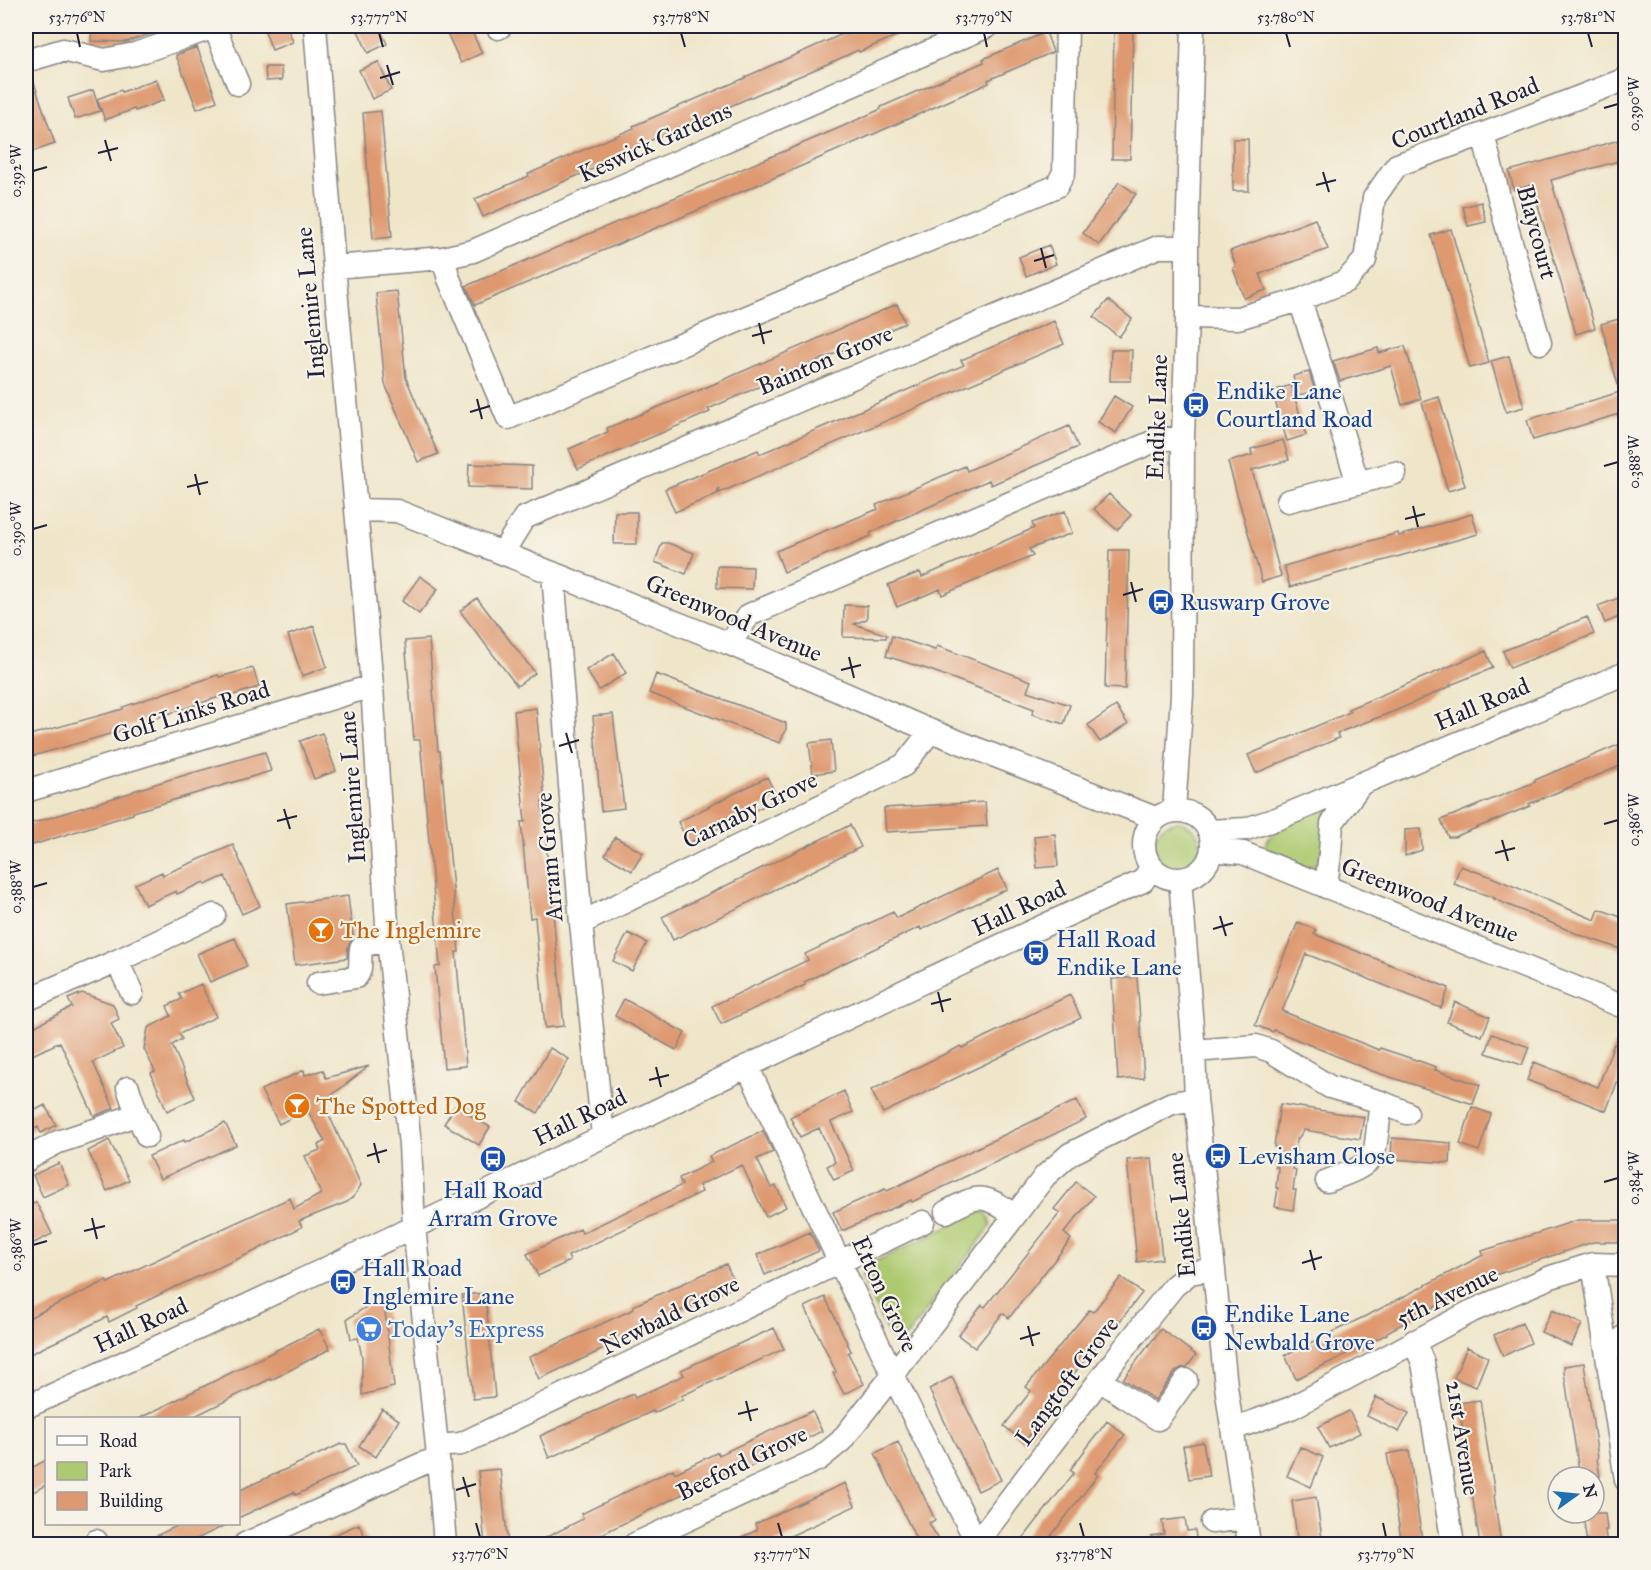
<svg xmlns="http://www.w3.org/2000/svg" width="1651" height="1570" font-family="'IM FELL Great Primer',serif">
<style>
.green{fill:#aeca71;stroke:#687656;stroke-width:1.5}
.building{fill:#de9970}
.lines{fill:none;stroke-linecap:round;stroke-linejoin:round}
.minor-casing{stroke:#888482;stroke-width:25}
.minor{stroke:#fff;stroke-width:22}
.ticks{fill:none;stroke:#22223b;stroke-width:2}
.labels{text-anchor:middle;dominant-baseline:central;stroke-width:4.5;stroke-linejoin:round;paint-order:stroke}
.street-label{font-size:24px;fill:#22223b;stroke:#f7f3e8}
.transit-label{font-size:24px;fill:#164399;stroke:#f7f3e8;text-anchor:start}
.food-label{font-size:24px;fill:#c56008;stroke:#f7f3e8;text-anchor:start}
.shop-label{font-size:24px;fill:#366cbe;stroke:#f7f3e8;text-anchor:start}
.neatline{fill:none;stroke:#22223b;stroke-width:2}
.ticks-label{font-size:15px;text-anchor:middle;fill:#22223b}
</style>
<rect width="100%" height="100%" fill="#f7f3e8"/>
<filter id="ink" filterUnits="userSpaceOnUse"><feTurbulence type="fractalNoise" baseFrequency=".0167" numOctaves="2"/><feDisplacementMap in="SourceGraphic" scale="12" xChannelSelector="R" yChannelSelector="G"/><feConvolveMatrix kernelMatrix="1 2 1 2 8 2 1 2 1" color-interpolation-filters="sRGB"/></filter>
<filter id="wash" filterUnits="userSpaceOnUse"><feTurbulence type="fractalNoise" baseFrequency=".008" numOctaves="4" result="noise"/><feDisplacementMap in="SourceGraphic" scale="24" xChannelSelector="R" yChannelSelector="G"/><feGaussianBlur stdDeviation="1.35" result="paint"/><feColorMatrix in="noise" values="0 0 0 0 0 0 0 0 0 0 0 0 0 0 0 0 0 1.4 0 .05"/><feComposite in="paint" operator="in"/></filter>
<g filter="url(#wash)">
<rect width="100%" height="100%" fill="#efe6ca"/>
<path class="green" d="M1337,799l-17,61 -5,5 -8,2 -37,-16 -4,-3v-7l20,-18z
M1154 845a23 23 0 1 1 46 0a23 23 0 1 1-46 0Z
M983,1210l6,7 2,9 -85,111 -11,2 -7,-5 -26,-57 2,-10z"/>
<g id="blocks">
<path class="building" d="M92,26h76v2l-42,14 -35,-1z
M263,26h24l6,16 -21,8z
M356,26h23l8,18 -19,9z
M462,26h7l13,27 -21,10 -14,-30z
M867,26h52l-60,26 -1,-2 -17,8 -175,76 -31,13 1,3 -153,67 -8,-18 54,-23 -1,-2 106,-46 -1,-2 112,-48v-1l100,-44 1,2z
M1114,26h19l-3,133h-18z
M1046,32l7,20 -65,28 1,3 -192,85 -322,137 -9,-19 373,-158 42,-19v-2l103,-45 -1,-3z
M197,47l20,54 -20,8 -21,-54z
M378,62l13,28 -19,9 -13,-29z
M265,67h16l1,13 -16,1z
M26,74h5l24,70 -21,7 -8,-25z
M156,79l8,21 -29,11 -1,-2 -29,11 -8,-21 24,-9 1,2z
M93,90l7,21 -25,8 -7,-21z
M381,111l11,126 -19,2 -10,-126z
M1626,138v21l-75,21 44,148 -19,6 -44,-149 -18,5 -5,-19z
M1233,139h15l1,52h-16z
M1119,182l17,12 -37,51 -16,-12z
M1481,202l5,20 -18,4 -5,-19z
M1315,219l13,30 -68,25 6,16 -22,8 -11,-30 3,-2 -6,-15z
M1451,229l38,134 -19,5 -39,-133z
M1049,245l7,19 -30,12 -7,-19z
M397,291l9,87 32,76 -20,8 -33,-78 -9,-91z
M1108,300l24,19 -13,18 -25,-20z
M897,304l8,19 -197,86 2,3 -132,57 -9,-20 39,-17 -1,-4 93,-38z
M1619,319l7,26v67l-93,28 -6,-20 93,-28 -19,-68z
M1054,321l10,23 -345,149v-5l-2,6 -42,18 -10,-23 93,-39 2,4 95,-41 109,-48 -3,-5z
M1405,346l16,53 -19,6 -11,-39 -51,15 -7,-20 45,-13 1,5z
M1111,350h21l-1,31h-21z
M1509,356l15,51 -18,5 -15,-51z
M1309,372l6,19 -17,4 -5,-19z
M1291,385l15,50 -19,6 -15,-50z
M1114,396l18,11 -16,26 -18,-11z
M1439,397l26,89 -17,5 -26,-89z
M1069,426l9,21 -87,38 -2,-5 -119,53 1,3 -87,36 -8,-21 102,-42 -2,-4 89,-39 2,5z
M1283,440l6,20 -37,10 29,106 -19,6 -34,-120 24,-7 -1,-6z
M469,464l63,2v23l-64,-2z
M1109,494l22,21 -14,15 -23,-21z
M1065,511l7,22 -43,16 4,7 -91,39 -2,-6 -43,18 -9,-22 32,-13 2,5 112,-49 -2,-5z
M615,512h22v32h-23z
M1472,514l6,20 -188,53 -6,-21 114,-33 1,3z
M662,543h6l26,10 -8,21 -31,-12z
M1109,550h20l-4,139 -20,-1z
M717,566l36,1 -1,22 -35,-1z
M420,576l18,13 -19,25 -17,-13z
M1626,595v19l-21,9 -7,-17z
M477,598l58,75 -18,13 -57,-75z
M844,605l23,1v13l-13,5 33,11 -1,3 -43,-1z
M1587,617l7,17 -84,34 -7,-17z
M314,626l13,41 -25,9 -14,-41z
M892,636l43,14 2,-4 94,35 -4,10 43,14 -6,19 -32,-10 2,-5 -104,-39 -44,-14z
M429,639l9,112h2l19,201h-3l10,114 -22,2 -9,-101 5,-1 -20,-226h-6l-9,-99z
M1486,651l7,17 -43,17 1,1 -56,25 -58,22 2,5 -83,35 -8,-18 102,-43 -2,-3z
M614,653l12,20 -27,17 -13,-20z
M253,668l6,19 -29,9 -1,-2 -19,6 -87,29 1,1 -98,28v-22l97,-27v-2l95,-32 1,2z
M656,674l130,49v6l-6,14 -131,-50z
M1116,706l12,18 -28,18 -12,-17z
M536,708l9,94h-3l22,224 -19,2 -10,-111 -5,1 -9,-96h4l-11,-111z
M613,714l11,94 -23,3 -8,-95z
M322,733l14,38 -22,8 -14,-38z
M831,740l3,31 -21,3 -4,-31z
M1618,745l7,19 -96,40 1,2 -76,31h-6l-7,-17 94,-38v-2z
M265,752l6,19 -138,41v2l-107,33v-22l107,-33v-1l35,-11z
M767,777l11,22 -89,44 -11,-21z
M985,802l2,24 -101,6 -2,-24z
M850,825l11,22 -188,93 -11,-23z
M1421,829l1,21 -17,6v-26z
M1055,834l3,32 -21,2 -3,-32z
M615,837l28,16 -11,18 -27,-16z
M233,845l27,61 -18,8 -17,-38 -20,9 -1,-3 -27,12 -1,-3 -31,14 -10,-21 27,-12 1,3z
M1460,866l29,10 106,44 4,-11 27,10v32l-46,-16 -86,-36 1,-1 -41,-14z
M998,870l9,19 -86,41 -1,-3 -116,55 1,3 -84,39 -9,-18 96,-46 -3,-6 88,-42 4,6z
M348,896l5,41 -5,10 -1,11 -52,7 -8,-61z
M1298,922l18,8 -2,4 135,54 -8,20 -135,-54 -24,57 97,39 1,-2 42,14 14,5 -1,3 45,15 -7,19 -101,-33 -98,-41 -1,2 -18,-7z
M628,933l19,10 -15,28 -19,-10z
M235,938l12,28 -37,16 -13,-28z
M1137,977l7,101 -26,2 -6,-101z
M201,984l15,33 -37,17 3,5 -10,6 23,53 -28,13 -16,-38 4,-2 -11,-22 4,-21 23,-12 -4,-10 15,-7 -3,-5z
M82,993l31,11 6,15 -8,4 12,25 -30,14 21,46 -20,8 -34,-74 -34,16v-27l46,-24 -4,-8z
M1070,995l11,23 -198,95 -12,-23 90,-44 1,2z
M624,999l61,34 -9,17 -61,-34z
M1455,1002l35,15 -8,19 -35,-14z
M1492,1034l37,13 -7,18 -36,-12z
M1614,1044l12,4v12l-20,51 -79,-31 7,-18 64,25z
M550,1048l19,11 -31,54 -19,-11z
M369,1066l-46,36 38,83 -6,10 -8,7 -48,19 3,6 -47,24 -82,37 -37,18 1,2 -28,14 -2,-5 -81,39v-37l80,-38 2,2 88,-42 94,-43 4,11 27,-15 -16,-38 15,-6 -2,-5 7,-4 -18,-31 -28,14 -18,-34 43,-20 1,5 18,-5 3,8z
M844,1091l9,21 -22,10 23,49 -20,9 -7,-14 8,-4 -16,-34 -19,9 -10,-20z
M1077,1100l9,19 -174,83 -1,-2 -69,31 -9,-19 52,-23 2,2z
M1280,1104l84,13 -4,22 -56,-9 -7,10 -4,29 3,1 -3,20h3l-3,20 -18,-3 3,-19h-2l2,-21h-3l3,-20h-4z
M45,1105l11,20 -15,8 -3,-6 -12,6v-18z
M455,1106l35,21 -11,18 -35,-21z
M1472,1107l19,7 -12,37 -19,-7z
M225,1123l11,22 -76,34 -11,-23 35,-16 1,2z
M763,1131l10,21 -16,7 14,29 5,-2 10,21 -20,10 -24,-52 -43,20 3,7 -134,64 2,5 -32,15 -11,-22 53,-25 2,4 100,-48 -3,-7 33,-16 -3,-6z
M1392,1138l59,5 -1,20 -59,-4z
M109,1140l20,40 -22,11 -19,-40z
M1152,1158l10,101 -25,3 -10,-102z
M59,1163l10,22 -26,12 -10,-22z
M1076,1182l18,14 -30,37 7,6 -62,79 -6,-5 -28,35 -17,-13 24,-30 3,2 75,-94 -6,-4z
M36,1202l16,32 -26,13v-39z
M1578,1220h48v22h-33l-113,38 2,2 -95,50v2l-91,45 -11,-24 91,-44 107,-56 -1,-4z
M810,1232l9,19 -54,24 -8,-20z
M726,1264l10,22 -105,47 1,3 -93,43 -10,-22 105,-48 -1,-3z
M1121,1277l21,16 -22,28 -2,-2 -75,93 3,3 -22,27 -20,-16 27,-35 -5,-4 63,-77 4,2z
M485,1293l10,104 -22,2 -11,-104z
M825,1297l26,54 -3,2 16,31 -20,10 -11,-21 3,-1 -31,-65z
M369,1305h11l5,6 9,76 -32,8v-38l-4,-19 -7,1 -4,-20z
M1552,1310l30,14 -11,22 -30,-14z
M1522,1323l9,20 -28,13 -9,-21z
M774,1328l10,21 -103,47 2,3 -29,14 -1,-2 -104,47 -9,-22 93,-42 2,4 49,-23 -3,-5z
M319,1329l11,20 -59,31 -1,-1 -81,40h-51z
M1161,1329l35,26 -9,12 -6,1 -6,4 -20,28 -32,-21z
M1467,1347l21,10 -12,30 -22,-9z
M1584,1363l14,95h-1l3,19h-20l-16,-105v-6z
M952,1377l49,103 -23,11 -49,-102z
M1376,1397l33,16 -10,19 -32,-16z
M1480,1400l15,95h-1l7,50h-21l-6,-38 -15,-104z
M382,1409l17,11 -23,37 -17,-11z
M812,1411l10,20 -82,41 -3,-5 -157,78h-49l52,-26 -2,-5 92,-45 2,4 43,-21 1,3z
M1349,1411l11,22 -31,15 -11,-21z
M1107,1421l18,14 -30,38 3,2 -54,70h-26l56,-72 -4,-3z
M898,1442l37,78 -6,3 13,22h-23l-44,-92z
M1203,1442l6,34 -20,3 -6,-33z
M341,1444h5l11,22 -61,29 -2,-3 -56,26v-27z
M1300,1447l23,10 -12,30 -24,-11z
M1409,1450l9,64 5,31h-21l-7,-44 -8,-47z
M46,1460v25l-20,11v-25z
M500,1469l8,76h-23l-7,-74z
M845,1483l10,23 -84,39h-43l29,-15 -2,-6z
M1316,1497l7,48h-25l-6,-44z
M1583,1513h22l2,17h-2l2,15h-20z
M1185,1518l2,13 8,-1 2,15h-45l-1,-9 13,-2 -2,-13z
M181,1524h47l-44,21h-47z
M359,1524l10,21h-54l28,-14z"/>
</g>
</g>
<g filter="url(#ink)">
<use href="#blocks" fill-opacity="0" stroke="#888482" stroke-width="1.5"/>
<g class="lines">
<defs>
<path id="minor" d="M214,26l24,58
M315,26l19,241 38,419 16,254 22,205 4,81 23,220 8,98
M498,28l3,-2
M26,61l37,-11 41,10 31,-6 74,-25 4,-3
M1483,134l21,83 36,126
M443,258l6,21 59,139 549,-232 7,-14 3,-146
M334,267l109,-9 30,-7 515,-225
M1300,300l58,183
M1187,317l51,1 62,-18 46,-19 19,-21 9,-62 23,-33 86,-31 143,-55
M1288,501l107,-28
M356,510l41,1 333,133 201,87 224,87
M503,552l21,-34 634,-271h29
M553,573l28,350 22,213
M730,644l19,-29 408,-175 26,-3
M26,791l346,-105
M1174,810l8,-115 1,-258 4,-120v-70l6,-221
M1144 845a34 34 0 1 1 68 0a34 34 0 1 1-68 0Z
M1209,831l37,-2 33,-11 347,-145
M1212,850l31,3 383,155
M1180,879l14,172 2,48 30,287 23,158
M1326,887l4,-34 2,-30 28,-38
M581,923l323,-158 27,-34
M117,961l15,32
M318,983l38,-6c7,-8 3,-19 5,-28l3,-4 24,-5
M26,1000l91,-39 97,-46
M1194,1051l62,-5 15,5 59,36 51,15 26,11
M747,1066l146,309 84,168
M128,1088l9,26 10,22
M26,1161l2,-3 30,-16 40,-13 39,-15
M1327,1181c15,-6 38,-12 46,-26 4,-7 6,-43 8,-53
M946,1212c33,-18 36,-19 68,3
M1593,1264l33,216
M1414,1341l9,22 30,181
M1607,1353l19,-18
M1100,1380l58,39 28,-39
M26,1407c194,-87 387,-179 578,-271 179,-87 358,-175 539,-255l8,-14
M1233,1429l58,-21 181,-97 79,-34 42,-13 33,1
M437,1446l24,-2 462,-222
M1212,1522l34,-4
M96,1541l2,3
M245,1544l179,-81 14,-4
M635,1544l184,-85 22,-18 52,-66 152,-199 25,-22 102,-51 24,-4
M976,1544l141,-187 57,-71 16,-13 24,-4"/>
</defs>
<use href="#minor" class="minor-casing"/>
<use href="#minor" class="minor"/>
</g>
</g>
<path class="ticks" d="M77,33l3,14M379,33l4,14M681,33l4,14M984,33l3,14M1286,33l4,14M1588,33l4,14M387,65l6,20M380,78l20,-6M1604,108l14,-4M105,140l6,21M98,153l20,-5M33,171l14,-4M1323,172l6,20M1316,185l20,-5M1041,248l5,20M1034,261l20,-6M759,323l5,21M752,336l20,-5M477,399l5,20M470,412l20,-6M1604,466l14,-4M195,474l5,21M187,487l21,-5M1413,506l5,21M1405,519l20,-5M33,529l14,-4M1131,582l5,20M1123,595l20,-6M849,657l5,21M841,670l20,-5M566,733l6,20M559,746l20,-6M284,809l6,20M277,821l20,-5M1604,824l14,-4M1502,840l6,21M1495,853l20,-5M33,887l14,-4M1220,916l6,20M1213,929l20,-6M938,992l5,20M931,1004l20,-5M656,1067l5,20M649,1080l20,-5M374,1143l5,20M367,1156l20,-6M1604,1182l14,-4M92,1218l5,21M84,1231l21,-5M33,1245l14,-4M1310,1250l5,20M1302,1263l20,-6M1028,1326l5,20M1020,1339l20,-6M746,1401l5,20M738,1414l20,-5M463,1477l6,20M456,1490l20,-6M476,1523l4,14M778,1523l4,14M1080,1523l4,14M1383,1523l3,14"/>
<defs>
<symbol id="bus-disc" viewBox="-11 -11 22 22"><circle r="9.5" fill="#1a4fb4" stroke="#f7f3e8"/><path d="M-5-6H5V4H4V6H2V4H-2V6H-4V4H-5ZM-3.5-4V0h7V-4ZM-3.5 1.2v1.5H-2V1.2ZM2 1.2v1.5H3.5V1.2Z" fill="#fff"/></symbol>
<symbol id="bar-disc" viewBox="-11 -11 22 22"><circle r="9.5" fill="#e8710a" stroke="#f7f3e8"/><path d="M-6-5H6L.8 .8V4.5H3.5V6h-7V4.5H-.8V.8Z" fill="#fff"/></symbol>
<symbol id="supermarket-disc" viewBox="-11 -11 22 22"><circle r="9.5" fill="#3f7fe0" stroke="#f7f3e8"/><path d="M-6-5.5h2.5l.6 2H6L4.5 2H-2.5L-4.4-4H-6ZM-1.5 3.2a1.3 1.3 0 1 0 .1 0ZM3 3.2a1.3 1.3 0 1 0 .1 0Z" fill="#fff"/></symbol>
</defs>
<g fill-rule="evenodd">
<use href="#bus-disc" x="1181" y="390" width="30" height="30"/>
<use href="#bus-disc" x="1146" y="587" width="30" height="30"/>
<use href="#bar-disc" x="306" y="915" width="30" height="30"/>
<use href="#bus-disc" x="1021" y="938" width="30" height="30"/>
<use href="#bar-disc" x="282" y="1091" width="30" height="30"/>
<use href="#bus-disc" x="1203" y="1141" width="30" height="30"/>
<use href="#bus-disc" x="478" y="1144" width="30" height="30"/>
<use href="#bus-disc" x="328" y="1267" width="30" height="30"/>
<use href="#bus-disc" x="1189" y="1313" width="30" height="30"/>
<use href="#supermarket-disc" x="354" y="1314" width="30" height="30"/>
</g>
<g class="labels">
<g class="street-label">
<text transform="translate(1465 113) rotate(-22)">Courtland Road</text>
<text transform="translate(655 142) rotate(-24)">Keswick Gardens</text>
<text transform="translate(1537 232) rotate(75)">Blaycourt</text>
<text transform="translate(310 303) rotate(-95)">Inglemire Lane</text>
<text transform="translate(825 360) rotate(-23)">Bainton Grove</text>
<text transform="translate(1157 417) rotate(-88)">Endike Lane</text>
<text transform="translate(734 618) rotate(23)">Greenwood Avenue</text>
<text transform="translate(1482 704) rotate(-23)">Hall Road</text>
<text transform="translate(191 712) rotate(-17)">Golf Links Road</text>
<text transform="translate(352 787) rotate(-94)">Inglemire Lane</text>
<text transform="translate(750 810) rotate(-26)">Carnaby Grove</text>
<text transform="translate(549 857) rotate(-95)">Arram Grove</text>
<text transform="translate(1430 900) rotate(22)">Greenwood Avenue</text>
<text transform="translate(1019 908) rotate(-25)">Hall Road</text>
<text transform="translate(580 1117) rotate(-26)">Hall Road</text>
<text transform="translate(1181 1215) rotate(-96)">Endike Lane</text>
<text transform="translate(885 1294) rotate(65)">Etton Grove</text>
<text transform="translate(1447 1296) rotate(-26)">5th Avenue</text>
<text transform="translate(670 1315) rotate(-26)">Newbald Grove</text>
<text transform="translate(141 1325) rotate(-25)">Hall Road</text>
<text transform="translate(1067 1381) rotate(-53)">Langtoft Grove</text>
<text transform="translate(1463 1438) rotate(81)">21st Avenue</text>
<text transform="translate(742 1463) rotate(-26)">Beeford Grove</text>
</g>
<g class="transit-label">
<text x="1216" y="391">Endike Lane<tspan x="1216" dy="28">Courtland Road</tspan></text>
<text x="1180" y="602">Ruswarp Grove</text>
<text x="1056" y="939">Hall Road<tspan x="1056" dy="28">Endike Lane</tspan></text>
<text x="1238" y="1156">Levisham Close</text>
<text x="493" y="1190" text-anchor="middle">Hall Road<tspan x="493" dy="28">Arram Grove</tspan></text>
<text x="362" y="1268">Hall Road<tspan x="362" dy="28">Inglemire Lane</tspan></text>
<text x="1224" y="1314">Endike Lane<tspan x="1224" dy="28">Newbald Grove</tspan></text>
</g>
<g class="food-label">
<text x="340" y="930">The Inglemire</text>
<text x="316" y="1106">The Spotted Dog</text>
</g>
<g class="shop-label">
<text x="388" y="1329">Today's Express</text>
</g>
</g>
<rect width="1651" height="1570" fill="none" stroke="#f7f3e8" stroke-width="66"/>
<rect x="45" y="1417" width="195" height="108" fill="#f7f3e8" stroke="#a29fa3" stroke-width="1.5"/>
<rect x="57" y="1436" width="30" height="9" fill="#ffffff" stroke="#a29fa3" stroke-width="1.5"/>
<text x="99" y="1447" font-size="18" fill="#22223b">Road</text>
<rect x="57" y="1462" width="30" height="18" fill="#aeca71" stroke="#a29fa3" stroke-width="1.5"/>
<text x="99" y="1477" font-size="18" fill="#22223b">Park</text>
<rect x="57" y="1492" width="30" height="18" fill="#de9970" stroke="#a29fa3" stroke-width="1.5"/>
<text x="99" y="1507" font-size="18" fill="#22223b">Building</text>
<g transform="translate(1576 1495) rotate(75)"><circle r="28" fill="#f7f3e8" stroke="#a29fa3" stroke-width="1.5"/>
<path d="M0-4.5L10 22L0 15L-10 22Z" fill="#1f6fb2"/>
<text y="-9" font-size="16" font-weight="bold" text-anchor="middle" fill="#22223b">N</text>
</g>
<rect x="33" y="33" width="1585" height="1504" class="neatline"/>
<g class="ticks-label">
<text x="77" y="22">53.776°N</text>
<text x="379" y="22">53.777°N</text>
<text x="681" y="22">53.778°N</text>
<text x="984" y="22">53.779°N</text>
<text x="1286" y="22">53.780°N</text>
<text x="1588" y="22">53.781°N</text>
<text transform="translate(1634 104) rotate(-90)" y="5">0.390°W</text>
<text transform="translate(16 171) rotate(-90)" y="5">0.392°W</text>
<text transform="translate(1634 462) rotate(-90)" y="5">0.388°W</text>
<text transform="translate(16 529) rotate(-90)" y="5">0.390°W</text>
<text transform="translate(1634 820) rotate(-90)" y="5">0.386°W</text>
<text transform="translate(16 887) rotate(-90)" y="5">0.388°W</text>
<text transform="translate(1634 1178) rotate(-90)" y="5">0.384°W</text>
<text transform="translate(16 1245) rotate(-90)" y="5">0.386°W</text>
<text x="480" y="1559">53.776°N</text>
<text x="782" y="1559">53.777°N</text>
<text x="1084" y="1559">53.778°N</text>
<text x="1386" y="1559">53.779°N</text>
</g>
</svg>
